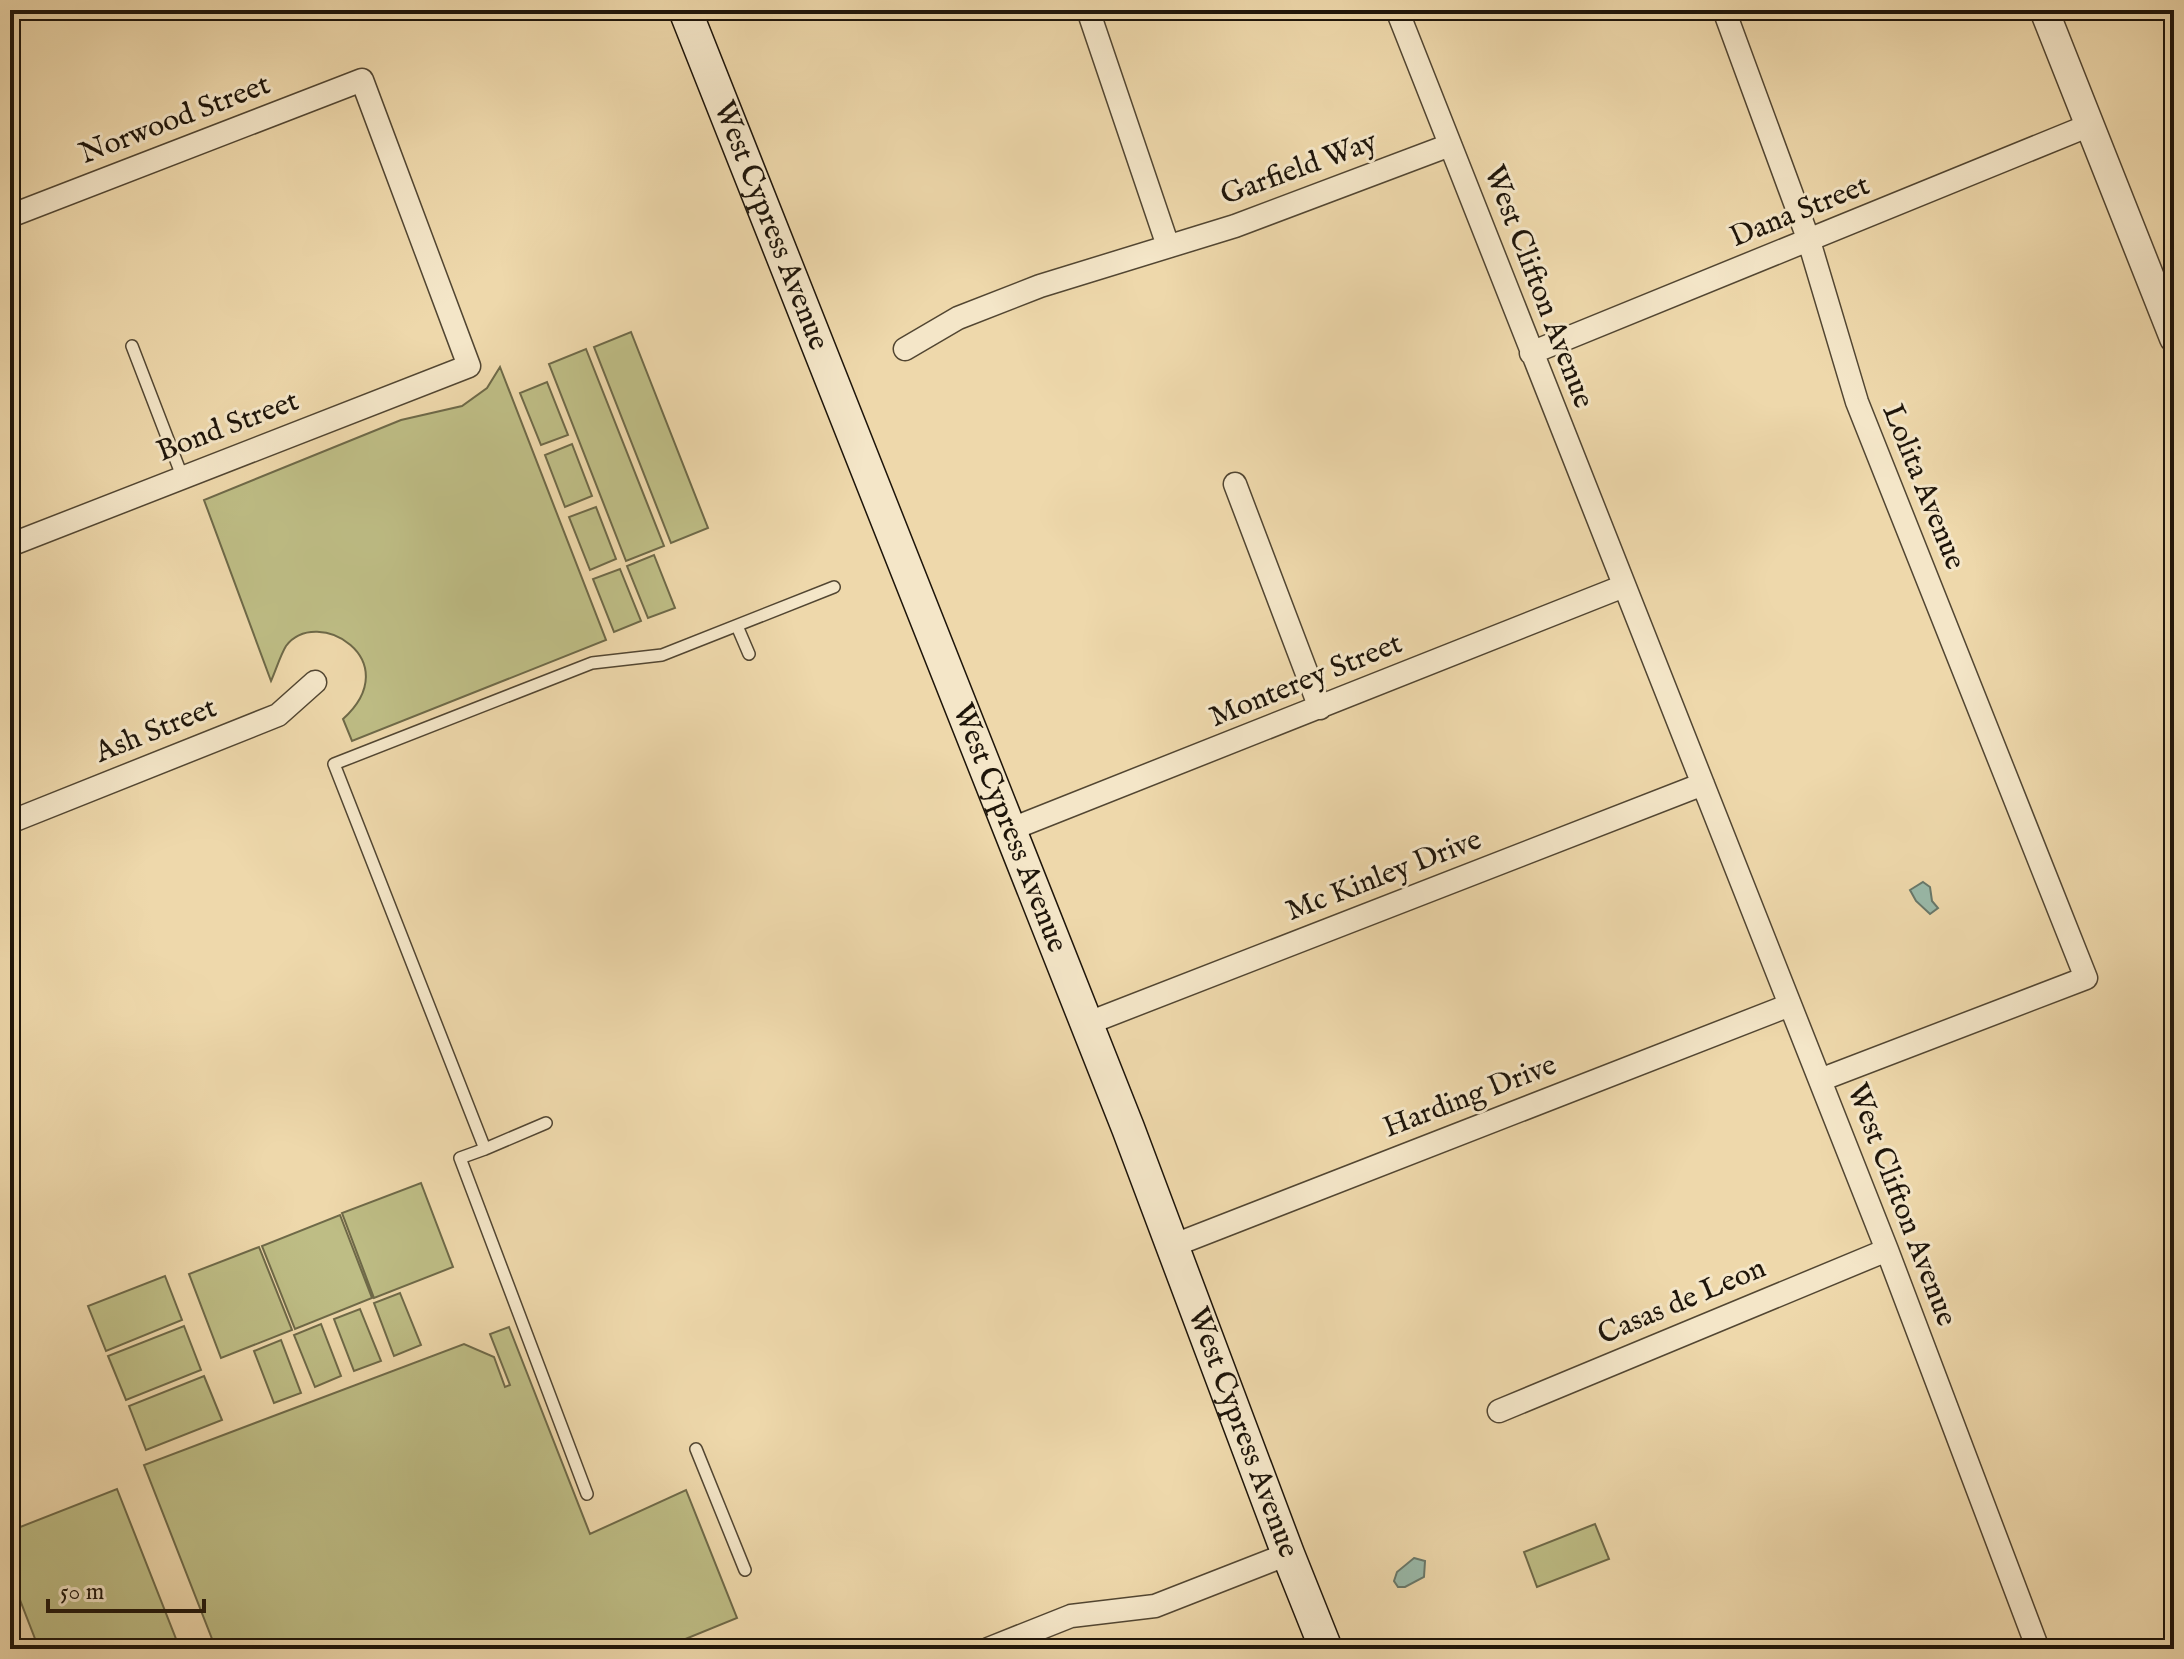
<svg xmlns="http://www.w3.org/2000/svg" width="2184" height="1659" font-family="'IM FELL English',serif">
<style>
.green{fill:#bebd85;stroke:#6e6948;stroke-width:2}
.water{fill:#99baaa;stroke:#68786a;stroke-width:2}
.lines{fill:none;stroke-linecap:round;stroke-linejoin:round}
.service-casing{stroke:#524632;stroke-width:14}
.minor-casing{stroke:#524632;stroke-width:25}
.tertiary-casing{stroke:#524632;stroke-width:31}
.secondary-casing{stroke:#1e150a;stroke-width:35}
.service{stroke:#f4e6c8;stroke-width:11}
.minor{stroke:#f4e6c8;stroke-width:22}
.tertiary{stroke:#f4e6c8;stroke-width:28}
.secondary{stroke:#f4e6c8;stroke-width:32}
.labels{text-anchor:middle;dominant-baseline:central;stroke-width:6;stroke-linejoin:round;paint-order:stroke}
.street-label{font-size:30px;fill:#1e150a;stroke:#f4e6c8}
</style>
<rect width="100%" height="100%" fill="#eed8ab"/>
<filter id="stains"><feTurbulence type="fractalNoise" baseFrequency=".0025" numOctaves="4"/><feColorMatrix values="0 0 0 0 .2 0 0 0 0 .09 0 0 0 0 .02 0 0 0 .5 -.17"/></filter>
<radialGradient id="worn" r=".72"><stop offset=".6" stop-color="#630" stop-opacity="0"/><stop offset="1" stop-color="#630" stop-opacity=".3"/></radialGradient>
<path class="green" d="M631,332l77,196 -37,15 -77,-196z
M586,349l78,197 -38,15 -77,-197z
M500,367l106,273 -254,101 -9,-22c65,-59 -26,-114 -57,-73 -6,10 -10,24 -15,35l-67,-181 197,-80 61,-14 25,-18z
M547,382l21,53 -27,10 -21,-52z
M572,444l20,52 -27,11 -20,-52z
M596,507l20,52 -26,11 -21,-53z
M654,555l21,53 -27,10 -21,-52z
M620,569l21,52 -27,11 -21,-53z
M421,1183l32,84 -79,31 -32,-85z
M340,1215l32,83 -77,31 -33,-83z
M259,1247l33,83 -71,28 -32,-84z
M165,1276l17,44 -76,31 -18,-45z
M400,1293l21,52 -27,11 -20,-53z
M360,1309l21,52 -27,10 -20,-52z
M321,1324l20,52 -26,11 -21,-52z
M184,1326l17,44 -75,30 -18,-44z
M509,1327l81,207 96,-44 51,128 -76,31h-445l-72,-184 320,-121 30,13 11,30 5,-2 -20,-51z
M281,1340l20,53 -27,10 -20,-52z
M204,1376l18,44 -76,30 -17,-44z
M117,1489l63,160h-141l-29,-75v-43z
M1595,1524l14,35 -72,28 -13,-35z"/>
<path class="water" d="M1923,882l7,5 2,14 6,7 -8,6 -14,-13 -6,-11z
M1414,1558l11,3 -1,16 -19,10h-7l-4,-6 3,-9z"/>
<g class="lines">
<defs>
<path id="service" d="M132,346l50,130
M737,626l12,28
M485,1149l61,-26
M696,1449l49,121
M587,1494l-127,-336 25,-9 -151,-385 258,-101 70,-8 172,-68"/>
<path id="minor" d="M1088,10l80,236
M1397,10l490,1240 151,399
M1724,10l85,231 48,161 229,576 -266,102
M10,216l352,-136 107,286 -459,179
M905,349l53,-31 82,-32 195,-60 215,-81
M1531,353l559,-228
M1235,484l85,224
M10,822l268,-107 37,-33
M1009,830l615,-244
M1086,1024l617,-240
M1172,1246l618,-241
M1499,1411l388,-161
M988,1649l83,-33 84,-10 133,-52"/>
<path id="tertiary" d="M2044,10l130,328"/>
<g id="secondary">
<path id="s1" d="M685,10l443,1118 160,426 38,95"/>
</g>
</defs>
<use href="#service" class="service-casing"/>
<use href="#minor" class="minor-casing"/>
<use href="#tertiary" class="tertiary-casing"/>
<use href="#secondary" class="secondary-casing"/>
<use href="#service" class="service"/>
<use href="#minor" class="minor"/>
<use href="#tertiary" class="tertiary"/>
<use href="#secondary" class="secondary"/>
</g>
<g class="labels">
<g class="street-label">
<text transform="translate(175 120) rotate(-21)">Norwood Street</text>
<text transform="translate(1299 169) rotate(-20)">Garfield Way</text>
<text transform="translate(1800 212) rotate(-22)">Dana Street</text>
<text stroke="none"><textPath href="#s1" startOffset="232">West Cypress Avenue</textPath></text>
<text transform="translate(1538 287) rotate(69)">West Clifton Avenue</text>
<text transform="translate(228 427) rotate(-21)">Bond Street</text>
<text transform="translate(1923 487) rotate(68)">Lolita Avenue</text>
<text transform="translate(1306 681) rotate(-22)">Monterey Street</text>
<text transform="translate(156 731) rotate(-22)">Ash Street</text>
<text stroke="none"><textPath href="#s1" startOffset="880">West Cypress Avenue</textPath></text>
<text transform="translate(1384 876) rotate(-21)">Mc Kinley Drive</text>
<text transform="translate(1470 1097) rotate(-21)">Harding Drive</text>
<text transform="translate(1901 1205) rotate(69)">West Clifton Avenue</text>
<text transform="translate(1682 1302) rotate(-23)">Casas de Leon</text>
<text stroke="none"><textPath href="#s1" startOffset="1528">West Cypress Avenue</textPath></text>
</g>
</g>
<rect width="2184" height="1659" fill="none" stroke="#eed8ab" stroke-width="40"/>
<rect x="12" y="12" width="2160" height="1635" fill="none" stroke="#1e150a" stroke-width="4"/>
<rect x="20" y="20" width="2144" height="1619" fill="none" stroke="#1e150a" stroke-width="2"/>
<path d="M48 1599v12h156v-12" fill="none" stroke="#1e150a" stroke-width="4"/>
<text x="60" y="1599" font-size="24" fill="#1e150a" stroke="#f4e6c8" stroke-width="6" paint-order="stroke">50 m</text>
<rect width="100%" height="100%" filter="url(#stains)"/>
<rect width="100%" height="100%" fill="url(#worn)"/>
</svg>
